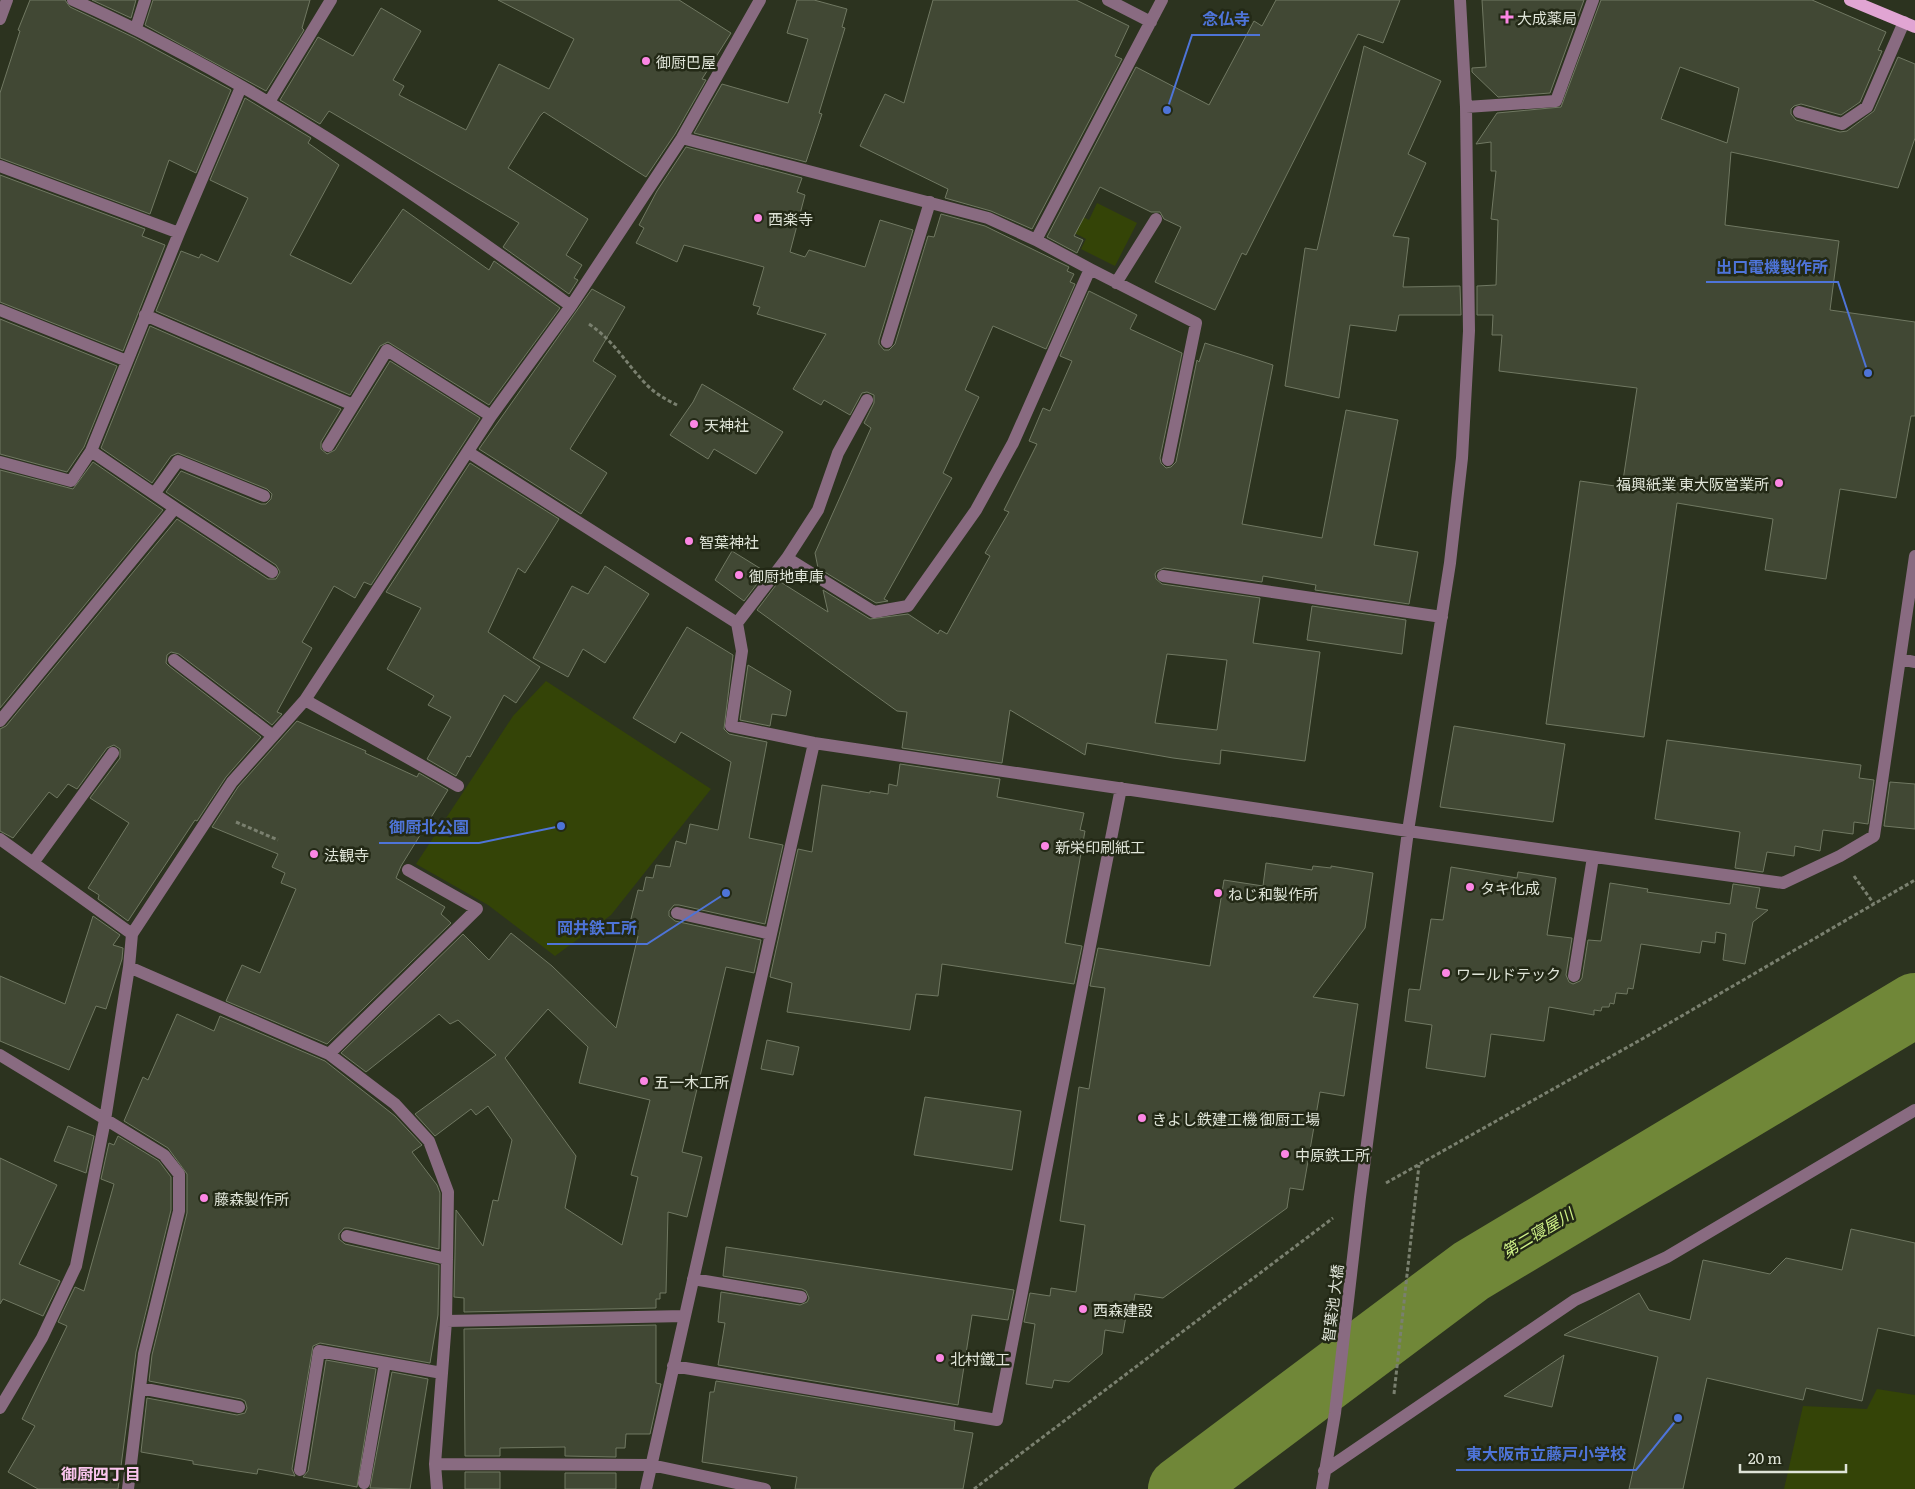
<svg xmlns="http://www.w3.org/2000/svg" width="1915" height="1489" font-family="Literata,'Noto Sans JP',serif">
<style>
.green{fill:#344407}
.lines{fill:none;stroke-linecap:round;stroke-linejoin:round}
.river{stroke:#708738;stroke-width:64}
.building{fill:#414834;stroke:#707862;fill-rule:evenodd}
.path{stroke:#7a806f;stroke-width:3;stroke-dasharray:4 2.5;stroke-linecap:butt}
.minor{stroke:#896b81;stroke-width:12}
.major{stroke:#e1a5d3;stroke-width:12}
.poi-dot{fill:#fc86e4;stroke:#232916;stroke-width:2}
.labels{text-anchor:middle;dominant-baseline:central;stroke-width:5;stroke-linejoin:round;paint-order:stroke}
.poi-label{font-size:15px;fill:#dfe4d8;stroke:#232916;text-anchor:start}
.street-label{font-size:15px;fill:#dfe4d8;stroke:#232916}
.water-label{font-size:16px;font-style:italic;fill:#d1f388;stroke:#232916}
.neighbourhood-label{font-size:16px;font-weight:bold;fill:#fac4ed;stroke:#232916}
.leader{fill:none;stroke:#4e74d8;stroke-width:2}
.callout-dot{fill:#4e74d8;stroke:#232916;stroke-width:2}
.callout-label{font-size:16px;text-anchor:middle;font-weight:bold;fill:#4e74d8;stroke:#232916;stroke-width:5;stroke-linejoin:round;paint-order:stroke}
</style>
<rect width="100%" height="100%" fill="#2c331f"/>
<path class="green" d="M1097,203l40,20 -22,43 -34,-17 5,-10 -23,-12 8,-16 18,9z
M546,681l165,108 -100,126 -56,41 -67,-51 -72,-41 97,-148z
M1877,1389l38,6v94h-131l19,-83 64,3z"/>
<g class="lines">
<path class="river" d="M1180,1489l291,-218 444,-266"/>
</g>
<path class="building" d="M30,0h35l5,7 65,31 96,52 -35,83 -27,-13 -19,54 -150,-56v-65l20,-62 -2,-1z
M92,0h44l-5,18z
M153,0h157l-8,28 2,2 -38,61 -121,-66z
M498,0h181l52,33 -29,46 4,1 -31,54 -29,43 -102,-65 -4,4 -32,52 80,51 -22,36 16,10 -8,13 4,2 -9,14 -66,-47 16,-24 -190,-112 -9,13 -40,-24 38,-63 35,19 28,-48 40,23 -28,49 11,6 -5,9 67,35 33,-66 50,25 25,-50z
M797,0h17l33,9 -5,18 3,1 -26,85 3,1 -16,48 -112,-29 28,-49 66,19 20,-64 -21,-6z
M933,0h143l53,26 -14,30 7,3 -90,170 -41,-18 -46,-13 3,-9 -88,-43 25,-52 19,9z
M1276,0h124l-17,43 -25,-9 -112,221 -4,-2 -27,57 -60,-28 26,-55 -17,-8 -4,-7h-9l-51,-25 -26,49 9,4 -6,13 -30,-16 89,-170 73,38 45,-84 8,5z
M1482,0h102l-34,93 -52,4 -26,-25v-4l14,-1z
M1601,0h211l74,32 -8,18 4,1 -22,51 -19,13 -40,-11 -7,2 -3,3v5l5,6 44,12 7,-1 27,-20 24,-54 17,7v74l-17,50 -167,-36 -6,73 114,16 -9,69 85,12v94h-4l-15,82 -56,-9 -14,90 -61,-9 8,-51 -96,-16 -33,234 -98,-13 34,-243 42,6 15,-99 -138,-17 3,-36h-10l1,-20h-16v-29l19,-1 2,-65 -7,-1 5,-48h-5v-29l-15,2 21,-31 64,-6zM1680,67l59,21 -12,55 -66,-24z
M1364,46l77,35 -33,73 18,9 -33,73 16,2 -6,49 57,-1 1,29h-62l-3,16 -46,-6 -11,73 -54,-12 20,-138 12,2z
M245,98l66,40 -3,5 31,22 -49,90 61,29 52,-75 86,61 5,-9 66,47 -71,97 -101,-63 -8,4 -30,49 -194,-84 25,-60 18,7 2,-4 17,8 30,-64 -38,-18z
M686,147l116,31 -5,14 8,3 -15,57 15,5 4,-7 56,17 15,-47 33,10 -34,110v4l5,6h5l6,-6 33,-108 6,1 7,-23 44,12 84,41 -2,4 7,3 -4,8 5,2 -29,65 -53,-23 -28,64 14,7 -36,76 9,5 -68,121 4,2 -12,2 -58,-35 -3,-15 56,-125 -7,-5 10,-20v-8l-7,-3 -5,1 -12,22 -26,-15 -3,5 -28,-16 33,-55 -69,-20 3,-7 -7,-2 11,-38 -80,-22 -7,17 -41,-19 8,-15 -5,-3 18,-34z
M0,175l145,54 -3,7 23,9 -42,106 -123,-49z
M592,289l33,18 -32,54 23,15 -46,73 37,24 -26,41 -102,-65z
M1089,291l48,24 -7,14 52,24 -22,105 1,5 5,5 5,-1 5,-5 21,-102 2,2 6,-19 68,22 -31,159 80,14 24,-128 52,10 -24,125 44,7 -9,52 -94,-14 1,-5 -53,-9 -1,6 -98,-14 -7,3 -2,3 1,5 6,5 98,14 -7,45 67,9 -15,109 -84,-11 -1,14 -47,-6 -86,-15 -2,12 -75,-45 -8,53 -100,-15 5,-36 -10,-1 -140,-101 22,-29 49,31 -5,-22 47,29 38,-5 30,20 2,-4 7,4 43,-78 -5,-3 24,-41 -5,-2 33,-66 -8,-3 14,-33 7,3 22,-50 -12,-5zM1167,654l60,6 -10,70 -62,-7z
M0,319l117,47 -33,81 -17,25 -67,-18z
M150,326l191,83 -20,33v7l6,5 8,-4 55,-89 90,57 -109,167 -7,-3 -9,16 -21,-12 -32,56 10,6 -35,64 5,2 -10,11 -93,-71 -8,-2 -4,3 -1,8 3,3 92,71 -35,40 -29,44 -2,-1 -67,101 -30,-22 1,-4 -11,-7 41,-65 -39,-25 30,-40v-9l-6,-4 -7,3 -30,41 -9,-5 -11,14 -8,-6 -36,46 -13,-7v-102l6,-3 171,-207 91,60h8l4,-7 -4,-7 -110,-73 15,-21 80,33h5l5,-5 1,-5 -5,-5 -89,-36 -7,3 -19,27 -51,-35z
M702,384l81,48 -27,42 -42,-25 -6,10 -38,-24 23,-33z
M93,462l70,48 -163,198v-238l73,19z
M470,463l89,56 -34,54 -7,-5 -30,64 52,35 -24,36 -12,-8 -34,62 -3,-1 -11,20 -29,-17 24,-42 -23,-12 6,-9 -47,-27 34,-61 -35,-16z
M732,551l34,21 -22,29 -29,-21z
M605,566l44,28 -44,69 -22,-14 -15,28 -35,-19 39,-72 16,8z
M1312,606l94,14 -4,34 -95,-14z
M687,627l46,28 -9,74 5,5 38,8 -18,96 34,7 -18,79 -86,-19h-5l-5,6v5l6,5 86,19 -7,33 -28,-6 -44,185 20,5 -15,60 -19,-5 -2,81h-6v6h-4v9l-192,4v-14l-10,-1 2,-87 27,36 10,-46 5,1 14,-61 -24,-34 -12,9 -5,-6 -36,27 -20,-22 81,-59 -38,-35 -8,4 -11,-10 -73,58 -25,-19 122,-119 26,26 22,-27 41,33 64,62 22,-92 -9,-2v-7l9,-37 5,1 3,-14 7,1 3,-13 14,2 6,-26 10,3 4,-20 28,6 13,-68 -50,-30 -6,11 -42,-25zM548,1009l40,38 -9,36 71,17 -19,75 7,2 -16,68 -57,-37 11,-52 -71,-98z
M748,665l43,26 -5,25 -14,-2 -2,12 -30,-6z
M297,721l69,30 -1,2 52,24 2,-4 29,17 -47,76 -5,12 49,29 -4,7 10,9 -124,121 -101,-43 16,-36 18,8 36,-84 -15,-6 4,-10 -13,-6 6,-13 -66,-27 26,-40z
M1454,726l111,18 -12,78 -113,-15z
M1667,740l194,25 -2,13 15,2 -6,44 -14,-2 -1,12 -30,-4 -3,21 -25,-5 -1,10 -27,-4 -4,20 -28,-4 5,-36 -85,-13z
M900,764l100,15 -3,18 87,16 -4,17 5,1 -20,112 17,3 -8,38 -132,-20 -4,32 -22,-2 -6,36 -123,-18 5,-29 -22,-6 28,-128 14,3 10,-67 48,8v-2l18,3 1,-10 8,2z
M1890,782l25,2v45l-31,-3z
M1266,863l46,7 1,-4 18,2v-2l42,7 -8,55 -52,69 45,7 -14,92 -24,-4 -17,98 -13,-2 -3,20 -124,90 -28,-4 -4,23 -5,-1 -3,17 -18,-3 -3,24 -33,28 -15,-2 -2,8 -26,-4 9,-60 -11,-2 6,-29 20,3 1,-8 25,4 9,-67 -25,-4 19,-134 10,2 16,-101 -15,-2 8,-38 112,18 14,-86 39,6z
M1451,867l66,11 1,-6 38,6 -9,57 25,3 -6,37 3,7 4,2 7,-3 2,-3 6,-38 13,1 9,-58 38,6 -1,3 83,12 3,-20 27,4 -4,20 12,2 -15,12 -8,42 -22,-4 3,-26 -10,-2 -1,11 -13,-2 -2,12 -59,-9 -8,45 -5,-1 -1,6 -11,-1 -2,11 -4,-1 -1,4h-7l-1,4 -7,-1v5l-45,-8 -5,34 -53,-7 -6,43 -59,-9 6,-43 -27,-4 4,-32 11,1 11,-71 12,1z
M93,916l27,19 -7,10 10,3 -1,11 -16,50 -10,-3 -27,64 -69,-29v-65l65,28z
M177,1014l37,17 6,-15 105,45 70,55 27,29 -10,7 25,33 3,8 -1,56 -90,-21h-5l-5,6v5l6,5 94,21 -1,50 -8,48 -110,-20 -7,3 -21,123 3,7 -37,-7 -1,5 -64,-10v-3l-52,-9 6,-54 90,17 8,-2 2,-5 -2,-7 -4,-2 -92,-18 3,-26 35,-142v-39l-19,-26 -44,-27 19,-44 5,3z
M767,1040l32,7 -6,28 -32,-6z
M925,1097l96,14 -9,59 -98,-15z
M68,1126l26,10 -8,37 -32,-12z
M118,1136l41,25 12,16v33l-35,142 -18,137h-80l-30,-17 27,-46 -13,-7 45,-93 -9,-4 17,-35 9,4 30,-107 -13,-5 8,-36 5,2z
M0,1158l57,27 -38,79 41,17 -17,35 -40,-17 -3,5z
M1851,1229l64,14v93l-37,-8 -16,73 -56,-13 -3,12 -96,-22 -24,111h-54l29,-132 -94,-22 75,-42 10,17 41,10 13,-60 67,14 16,-16 56,12z
M726,1247l288,43 -6,30 -36,-5 -14,90 -240,-40 7,-42 -7,-1 3,-30 79,13 7,-3 2,-4 -3,-7 -4,-2 -79,-13z
M656,1325v58l5,1 -11,50h-24l-1,14h-9v9l-51,-1v-9l-65,1v8h-35l-1,-127z
M1564,1355l-12,52 -48,-11z
M326,1360l50,9 -19,118 -54,-10 5,-6z
M392,1372l36,7 -18,110 -40,-1z
M716,1381l239,40 -1,9 19,3 -10,56h-168l2,-12 -95,-15 8,-70h4z
M465,1472h35v17h-35z
M565,1473h51v16h-51z"/>
<g class="lines">
<path class="path" d="M589,324c25,17 36,38 56,59 9,10 20,16 32,22
M236,822l42,18
M1854,876l20,28
M1386,1183l256,-144 273,-159
M1394,1394l25,-229
M974,1489l359,-271"/>
<path class="minor" d="M73,0c178,79 341,192 498,306
M1108,0l43,22
M0,19l7,-19
M136,28l9,-28
M269,102l62,-102
M1466,107l90,-6 37,-101
M1799,112l43,12 25,-17 37,-85
M682,138l306,80 48,22
M0,166l179,67
M1090,269l106,54 -28,137
M1116,283l40,-64
M0,310l127,51
M145,315l208,90
M887,342l43,-140
M328,446l59,-96 104,66
M468,452l269,171 5,28 -11,75 83,17 594,88 375,52 57,-27 34,-20 41,-280
M0,462l71,19 20,-30
M154,494l24,-33 86,35
M175,508l97,64
M787,558l31,-48 20,-57 29,-53
M1163,576l279,41
M737,623l50,-65 87,54 34,-6 68,-96 37,-67 77,-174 -54,-29 126,-240
M1900,659l15,3
M174,660l99,76
M305,700l153,86
M0,721l175,-213 -84,-57 88,-218 62,-146
M0,839l132,95
M33,863l80,-110
M677,913l94,21
M129,967l200,87 66,50 34,37 19,51 -2,129 -11,143 2,25
M1574,976l19,-119
M329,1054l148,-145 -69,-39
M0,1055l164,100 15,19v37l-35,143 -16,135
M347,1236l100,23
M693,1279l108,18
M446,1321l238,-5
M673,1366l324,54 124,-632
M140,1388l99,19
M0,1408l42,-70 34,-72 29,-146 24,-153 3,-33 100,-152 73,-82 186,-284 80,-110 111,-168 78,-138
M435,1464l216,1 114,24
M300,1470l19,-119 123,22
M1324,1471l251,-171 92,-43 248,-147
M364,1483l21,-120
M646,1489l168,-746
M1322,1489l13,-76 25,-216 48,-366 42,-268 12,-105 7,-127 -3,-224 -6,-107"/>
<path class="major" d="M1850,0l65,27"/>
</g>
<g class="poi-dot">
<path d="M1504.5 9.5h5v5h5v5h-5v5h-5v-5h-5v-5h5z"/>
<circle cx="646" cy="61" r="5"/>
<circle cx="758" cy="218" r="5"/>
<circle cx="694" cy="424" r="5"/>
<circle cx="1779" cy="483" r="5"/>
<circle cx="689" cy="541" r="5"/>
<circle cx="739" cy="575" r="5"/>
<circle cx="1045" cy="846" r="5"/>
<circle cx="314" cy="854" r="5"/>
<circle cx="1470" cy="887" r="5"/>
<circle cx="1218" cy="893" r="5"/>
<circle cx="1446" cy="973" r="5"/>
<circle cx="644" cy="1081" r="5"/>
<circle cx="1142" cy="1118" r="5"/>
<circle cx="1285" cy="1154" r="5"/>
<circle cx="204" cy="1198" r="5"/>
<circle cx="1083" cy="1309" r="5"/>
<circle cx="940" cy="1358" r="5"/>
</g>
<g class="labels">
<g class="poi-label">
<text x="1517" y="17">大成薬局</text>
<text x="656" y="61">御厨巴屋</text>
<text x="768" y="218">西楽寺</text>
<text x="704" y="424">天神社</text>
<text x="1769" y="483" text-anchor="end">福興紙業 東大阪営業所</text>
<text x="699" y="541">智葉神社</text>
<text x="749" y="575">御厨地車庫</text>
<text x="1055" y="846">新栄印刷紙工</text>
<text x="324" y="854">法観寺</text>
<text x="1480" y="887">タキ化成</text>
<text x="1228" y="893">ねじ和製作所</text>
<text x="1456" y="973">ワールドテック</text>
<text x="654" y="1081">五一木工所</text>
<text x="1152" y="1118">きよし鉄建工機 御厨工場</text>
<text x="1295" y="1154">中原鉄工所</text>
<text x="214" y="1198">藤森製作所</text>
<text x="1093" y="1309">西森建設</text>
<text x="950" y="1358">北村鐵工</text>
</g>
<g class="street-label">
<text transform="translate(1332 1303) rotate(-83)">智葉池 大橋</text>
</g>
<g class="water-label">
<text transform="translate(1537 1232) rotate(-31)">第二寝屋川</text>
</g>
<g class="neighbourhood-label">
<text x="101" y="1473">御厨四丁目</text>
</g>
</g>
<path class="leader" d="M1167 110L1192 35H1260M1868 373L1838 282H1706M561 826L479 843H379M726 893L647 944H547M1678 1418L1636 1470H1456"/>
<g class="callout-dot">
<circle cx="1167" cy="110" r="5"/>
<circle cx="1868" cy="373" r="5"/>
<circle cx="561" cy="826" r="5"/>
<circle cx="726" cy="893" r="5"/>
<circle cx="1678" cy="1418" r="5"/>
</g>
<g class="callout-label">
<text x="1226" y="25">念仏寺</text>
<text x="1772" y="273">出口電機製作所</text>
<text x="429" y="833">御厨北公園</text>
<text x="597" y="934">岡井鉄工所</text>
<text x="1546" y="1460">東大阪市立藤戸小学校</text>
</g>
<path d="M1740 1464v8h106v-8" fill="none" stroke="#dfe4d8" stroke-width="2.5"/>
<text x="1748" y="1464" font-size="15" fill="#dfe4d8" stroke="#232916" stroke-width="4" paint-order="stroke">20 m</text>
</svg>
